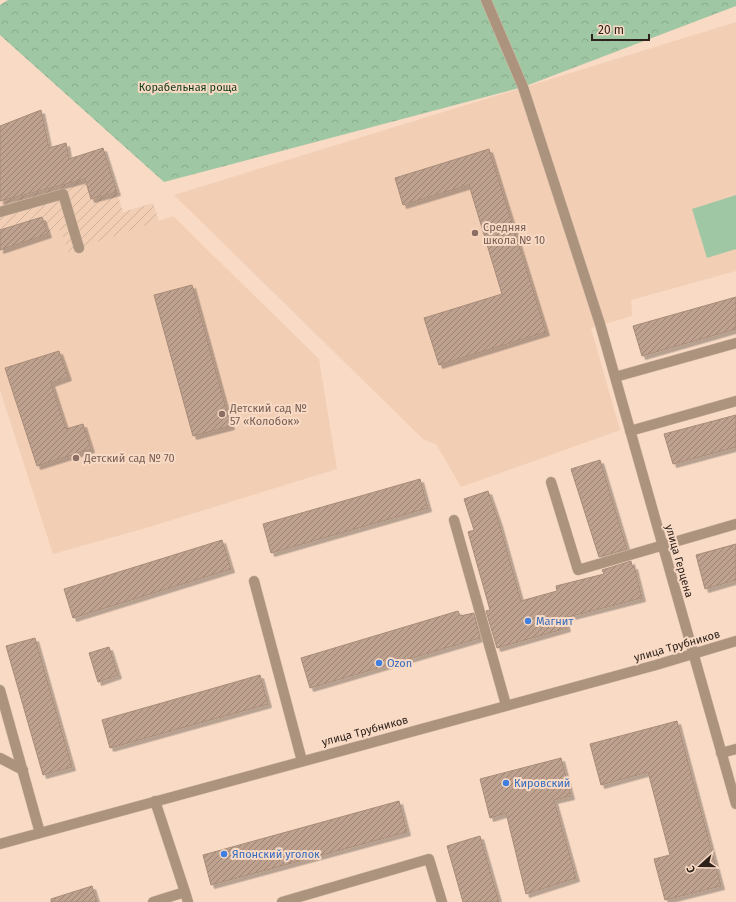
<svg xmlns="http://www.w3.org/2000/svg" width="736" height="902" font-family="'Fira Sans',sans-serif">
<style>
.built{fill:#f2ceb5}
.industrial{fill:url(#industrial-furrows)}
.green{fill:#a0c7a3}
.forest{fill:url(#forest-crowns)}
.building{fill:url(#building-hatch);stroke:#a88c78;filter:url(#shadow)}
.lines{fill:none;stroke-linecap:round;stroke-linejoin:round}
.minor-casing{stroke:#d4b9a6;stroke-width:11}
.minor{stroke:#ac937d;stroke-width:10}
.education-dot{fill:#8d6e63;stroke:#f8dac5;stroke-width:1.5}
.shop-dot{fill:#3f7fe0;stroke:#f8dac5;stroke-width:1.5}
.labels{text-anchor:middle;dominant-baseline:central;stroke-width:4;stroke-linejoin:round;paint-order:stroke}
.park-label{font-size:11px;fill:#0f3b18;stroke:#f8dac5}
.education-label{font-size:11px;fill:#785e54;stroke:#f8dac5;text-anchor:start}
.street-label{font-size:11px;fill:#2e221b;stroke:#f8dac5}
.shop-label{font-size:11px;fill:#366cbe;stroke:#f8dac5;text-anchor:start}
</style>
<defs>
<pattern id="industrial-furrows" width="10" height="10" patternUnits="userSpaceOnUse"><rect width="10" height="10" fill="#f2ceb5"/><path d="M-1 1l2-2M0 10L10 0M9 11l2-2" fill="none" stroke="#d0b19b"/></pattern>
<pattern id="forest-crowns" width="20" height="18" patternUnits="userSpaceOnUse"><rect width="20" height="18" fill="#a0c7a3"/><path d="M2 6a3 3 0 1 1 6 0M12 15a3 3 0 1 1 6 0" fill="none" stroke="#8aab8c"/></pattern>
<pattern id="building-hatch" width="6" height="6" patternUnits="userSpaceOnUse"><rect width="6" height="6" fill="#bea18e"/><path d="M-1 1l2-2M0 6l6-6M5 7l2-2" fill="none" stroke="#9b8373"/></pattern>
<filter id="shadow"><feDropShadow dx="3.5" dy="3.5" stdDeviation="0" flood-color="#0004"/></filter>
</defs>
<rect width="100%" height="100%" fill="#f8dac5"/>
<path class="built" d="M736,22v249l-105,29 1,16 -41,12 29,102 -159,57 -25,-43 -12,-4 -250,-245z
M173,216l146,143 18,110 -188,58 -96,27 -53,-164v-140l61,-20 7,22z"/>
<path class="industrial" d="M41,110l8,38 17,-5 3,16 34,-11 20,64 30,-9 6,18 -91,31 -7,-22 -61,20v-124z"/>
<path class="green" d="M736,195v54l-29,9 -15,-49z"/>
<path class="forest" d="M8,0h728v6l-213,81 -359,95 -164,-147v-30z"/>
<path class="building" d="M41,110l8,38 17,-5 3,16 34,-11 14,44 -26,7 -6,-20 -85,22v-75z
M489,149l57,183 -107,33 -15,-47 78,-24 -33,-109 -66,20 -8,-27z
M42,217l6,17 -48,16v-20z
M192,285l39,141 -38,10 -39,-141z
M736,297v32l-94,27 -9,-30z
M59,351l9,26 -17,6 15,46 17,-5 8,25 -54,17 -32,-98z
M736,415v32l-63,17 -9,-30z
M600,460l27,89 -28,8 -28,-88z
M420,479l8,29 -157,45 -8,-29z
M488,491l11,32 22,78 36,-10 -1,-5 48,-12 -2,-4 29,-9 1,5h2l8,32 -78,20 3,10 -70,20 -11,-37 4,-1 -22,-78 6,-2 -10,-31z
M222,540l9,29 -158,49 -9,-29z
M736,544v36l-31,9 -9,-34z
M458,611l2,5 14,-3 6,25 -170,50 -9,-30z
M35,638l37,129 -29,8 -37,-129z
M109,647l9,28 -20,7 -9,-29z
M260,675l8,29 -158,44 -8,-28z
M677,721l44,165 -56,14 -11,-41 16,-4 -22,-83 -47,13 -11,-41z
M561,758l10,38 -17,4 22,78 -50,16 -20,-81 -16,5 -10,-39z
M399,801l8,31 -196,53 -8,-30z
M480,836l19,66h-36l-16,-56z
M92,886l5,16h-46v-3z"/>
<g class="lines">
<defs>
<path id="minor" d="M486,0l37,87 77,237 136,480
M0,212l63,-18 16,54
M615,377l121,-34
M630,431l106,-30
M551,482l27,88 158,-46
M454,520l52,185
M254,581l48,180
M0,690l40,143
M721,753l15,-4
M0,758l23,12
M0,844l656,-179 80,-24
M185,892l3,10
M153,902l32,-10 -30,-91
M282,902l147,-43 13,43"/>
</defs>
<use href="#minor" class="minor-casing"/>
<use href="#minor" class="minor"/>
</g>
<g class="education-dot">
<circle cx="475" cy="233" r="4"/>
<circle cx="222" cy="414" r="4"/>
<circle cx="76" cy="458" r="4"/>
</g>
<g class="shop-dot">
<circle cx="528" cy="621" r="4"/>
<circle cx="379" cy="663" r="4"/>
<circle cx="506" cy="783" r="4"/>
<circle cx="224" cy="854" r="4"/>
</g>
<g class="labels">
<g class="park-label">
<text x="188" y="87">Корабельная роща</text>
</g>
<g class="education-label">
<text x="483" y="227">Средняя<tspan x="483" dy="13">школа № 10</tspan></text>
<text x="230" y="408">Детский сад №<tspan x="230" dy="13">57 «Колобок»</tspan></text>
<text x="84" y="458">Детский сад № 70</text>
</g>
<g class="street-label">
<text transform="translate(679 561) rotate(74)">улица Герцена</text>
<text transform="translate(677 646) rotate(-16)">улица Трубников</text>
<text transform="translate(365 731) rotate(-15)">улица Трубников</text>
</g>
<g class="shop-label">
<text x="536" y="621">Магнит</text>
<text x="387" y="663">Ozon</text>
<text x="514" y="783">Кировский</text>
<text x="232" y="854">Японский уголок</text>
</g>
</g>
<g transform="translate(700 866) rotate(249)" stroke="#f8dac5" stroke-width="3" paint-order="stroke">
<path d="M0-3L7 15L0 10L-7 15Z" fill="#2e221b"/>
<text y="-6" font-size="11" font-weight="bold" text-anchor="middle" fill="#2e221b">С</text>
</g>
<path d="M592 34v6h57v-6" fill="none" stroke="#2e221b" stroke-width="2"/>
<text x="598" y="34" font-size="12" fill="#2e221b" stroke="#f8dac5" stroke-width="3" paint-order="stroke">20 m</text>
</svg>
